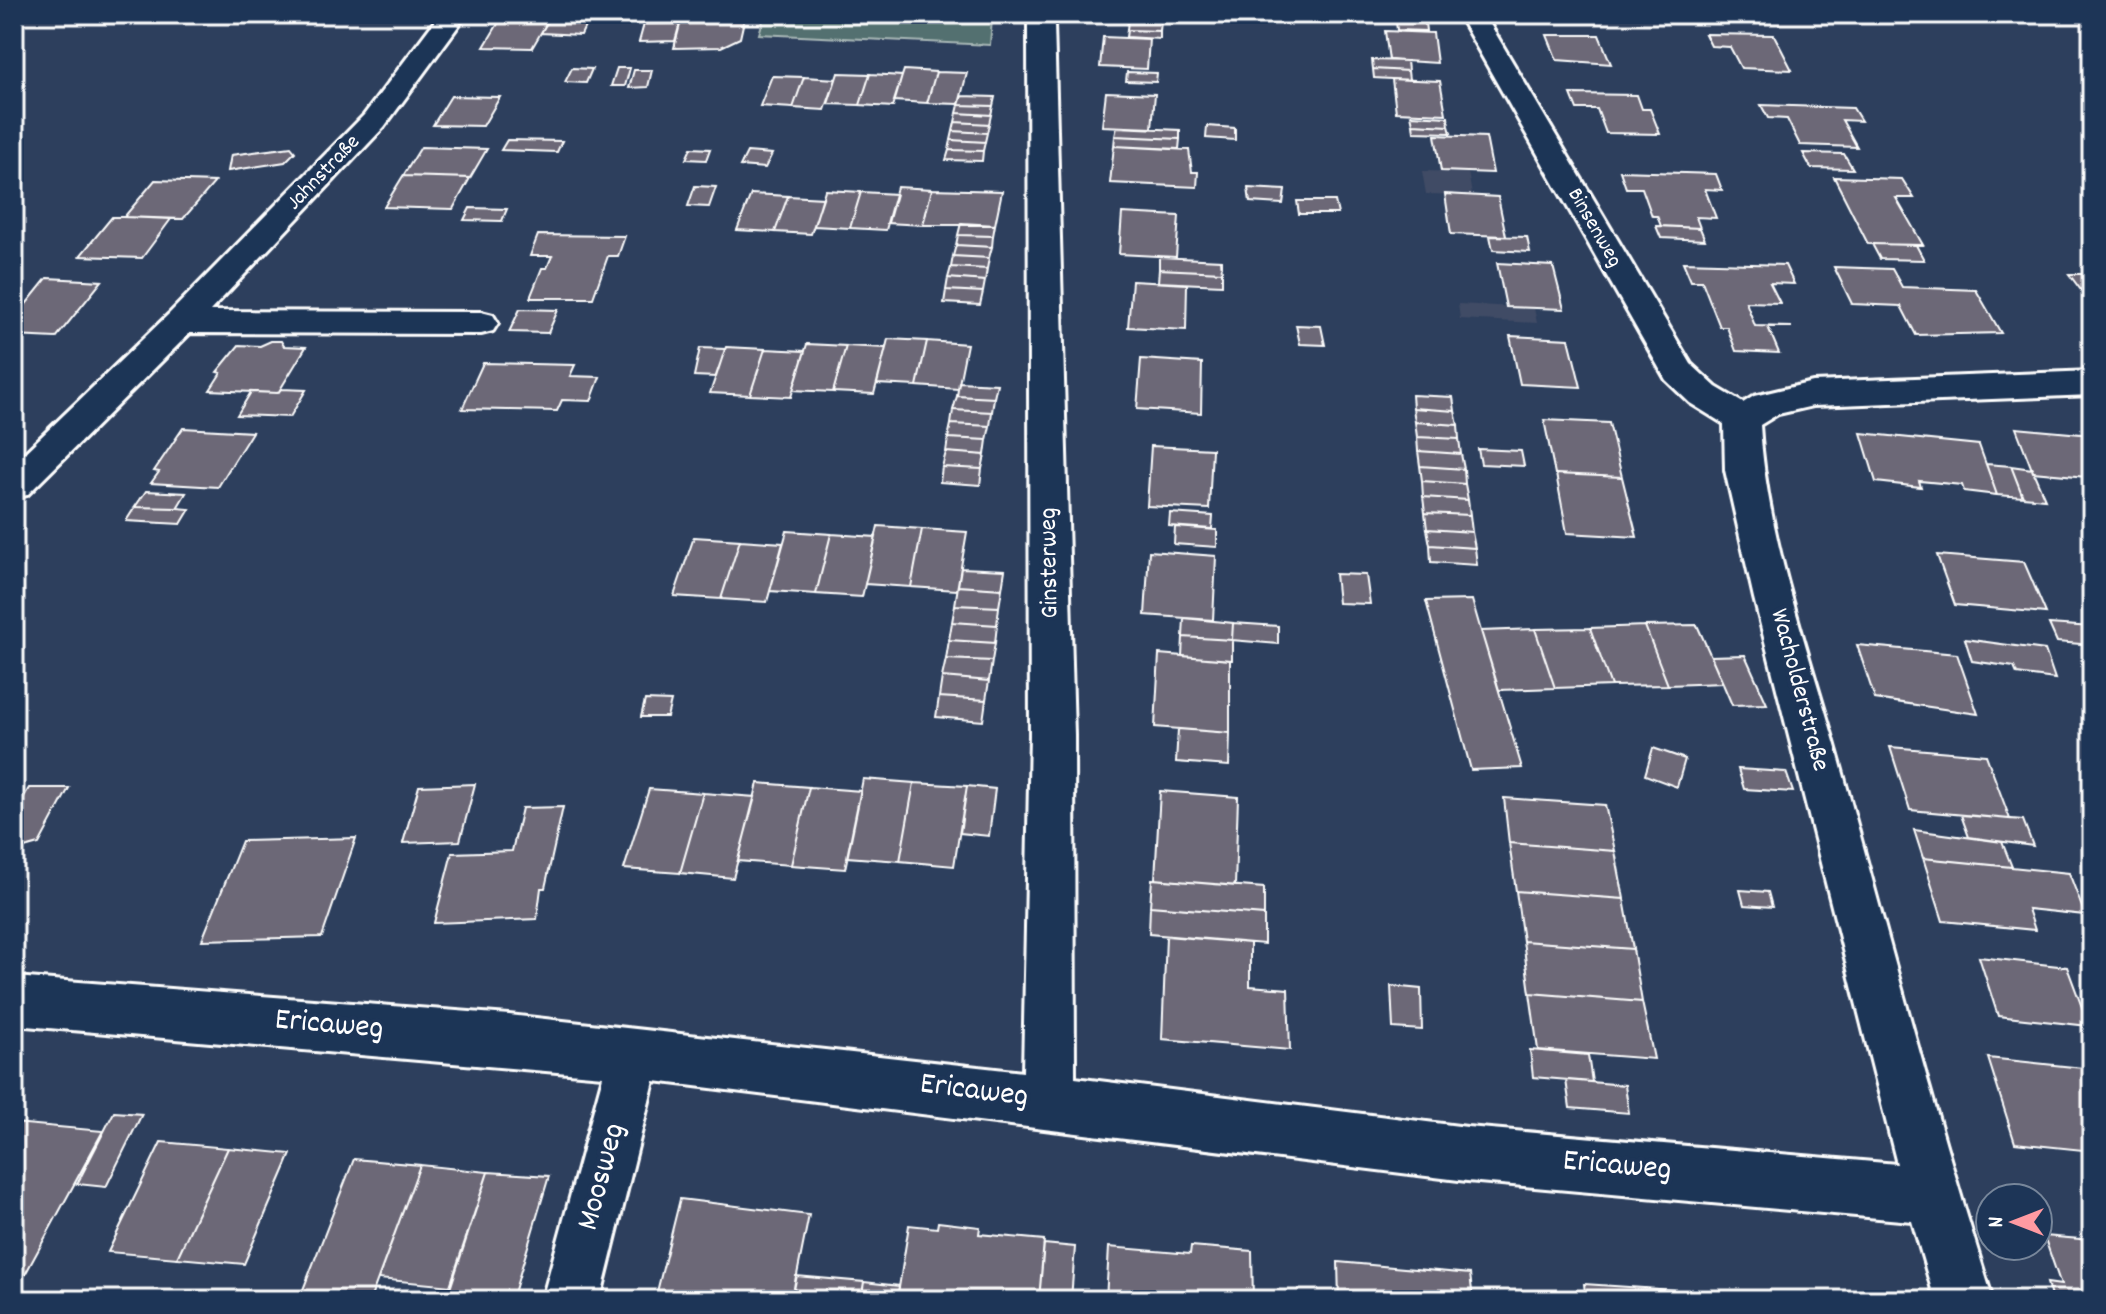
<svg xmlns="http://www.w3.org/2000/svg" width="2106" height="1314" font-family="Dekko,sans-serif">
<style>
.built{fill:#404b65}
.green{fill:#53706f;stroke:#a9b8b7;stroke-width:2}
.building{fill:#6c6877;stroke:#fff;stroke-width:2}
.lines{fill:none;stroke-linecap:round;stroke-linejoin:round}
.minor-casing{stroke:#fff;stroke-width:6}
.minor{fill:#1d3557;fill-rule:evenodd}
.labels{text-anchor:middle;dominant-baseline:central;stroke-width:8;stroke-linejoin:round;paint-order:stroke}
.far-street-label{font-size:22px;fill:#fff;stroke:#1d3557}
.street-label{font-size:26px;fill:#fff;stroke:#1d3557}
.near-street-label{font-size:32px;fill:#fff;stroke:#1d3557}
</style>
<rect width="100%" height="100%" fill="#2d3f5d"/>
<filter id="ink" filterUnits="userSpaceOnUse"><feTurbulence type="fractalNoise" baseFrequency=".0125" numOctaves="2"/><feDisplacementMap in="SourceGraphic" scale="16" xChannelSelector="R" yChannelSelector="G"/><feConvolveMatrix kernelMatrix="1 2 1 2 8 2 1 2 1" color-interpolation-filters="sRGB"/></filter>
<g filter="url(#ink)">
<path class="built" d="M1422,171l46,1 4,23 -46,-1z
M1458,304l76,4 3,15 -77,-4z"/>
<path class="green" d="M765,14h242l-15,4 -2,27 -231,-11z"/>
<path class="building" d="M1091,14h46l-1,6 -46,-2z
M1700,14h36l3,6 -36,-1z
M745,16l-5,22 -19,9 -47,1 8,-31z
M502,17l47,2 -17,29 -48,-1z
M549,19l39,1 -7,15 -40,-2z
M1128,20l33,1 -1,10 -33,-1z
M1396,22l29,1 1,8 -29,-1z
M680,23l-5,18 -36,1 5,-18z
M1127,30l33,1v8l-34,-2z
M1385,31l48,2 4,30 -48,-3z
M1705,34l69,1 18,35 -51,-2 -11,-21 -19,-1z
M1547,35h52l12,29 -54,-4z
M1103,37l46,2 -2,30 -47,-2z
M1372,60l35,1 1,10 -35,-2z
M572,68l20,1 -6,14 -21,-1z
M617,68h13l-5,18h-14z
M1373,69l35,2 1,9 -35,-2z
M634,70h18l-4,17 -19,1z
M904,70l32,2 -9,31 -33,-2z
M936,72l31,1 -8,31 -32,-1z
M1127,72l30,1 -1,9 -30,-1z
M838,73l32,1 -10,31 -32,-1z
M870,74l32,2 -9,31 -33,-2z
M772,76l32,1 -11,31 -33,-2z
M804,77l32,2 -11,31 -32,-2z
M1392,79l48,2 6,33 -50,-2z
M1106,92l49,2 -3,34 -50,-2z
M1571,94l66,1 5,14h8l10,25 -54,-1 -9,-24h-20z
M451,96l49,1 -17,29 -50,-1z
M962,96l33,1 -2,9 -34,-1z
M959,105l34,1 -2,9 -34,-2z
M1761,105l92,3 8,13 -19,-1 15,27 -57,-2 -13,-26 -19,-1z
M957,113l34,2 -2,9 -34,-2z
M1411,115l37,2 1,9 -36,-2z
M955,122l34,2 -2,9 -34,-2z
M1413,124l36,2 2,7 -37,-1z
M1207,126l28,2v12l-29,-2z
M1117,127l63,3v9l-65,-3z
M953,131l34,2 -2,9 -34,-2z
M1435,135l51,2 7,36 -52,-2z
M1115,136l65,3 -1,10 -65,-3z
M507,140l55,1 -5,11 -56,-2z
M951,140l34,2 -2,9 -34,-1z
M1114,146l75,4 3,22h6l-1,15 -87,-4z
M291,147l4,5 -10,10 -57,9 3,-16z
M421,147l66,2 -17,29 -67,-2z
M691,148l19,1 -4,11 -20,-1z
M949,150l34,1 -1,10 -36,-1z
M747,152l25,2 -7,14 -25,-2z
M1803,153l41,1 9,15 -42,-1z
M1620,171l96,3 6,16 -17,-1 11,29 -20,-1 4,11 -39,-2 -4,-10h-5l-10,-28h-16z
M403,176l67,2 -17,31 -69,-2z
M1834,177l68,2 12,19h-18l27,47 -55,-1z
M155,180l60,2 -32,37 -59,-2z
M695,186l21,1 -7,20 -21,-1z
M897,187l35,2 -9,36 -36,-2z
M1248,188l37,2 -2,14 -33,-2z
M932,189l70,2 -7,34h-72z
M825,190l36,2 -11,36 -36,-2z
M861,192l35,2 -10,36 -36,-2z
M751,194l37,2 -13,36 -38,-2z
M1445,194l53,3 8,39 -55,-2z
M788,196l35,2 -12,36 -36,-2z
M1297,201h38l3,13h-39z
M470,208l37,1 -5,12 -38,-1z
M1122,213l57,3 -3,41 -57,-3z
M112,217h12l47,2 -29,39 -62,-2z
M961,223l34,2 -2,11 -35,-1z
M1656,226l44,2 5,12 -44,-2z
M538,235l87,1 -7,20h-10l-15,42h-63l12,-30h5l5,-12h-22z
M958,235l35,1 -1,11 -36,-2z
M1490,236l37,1 3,15 -37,-2z
M1872,244l44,1 8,15 -44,-1z
M956,245l36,2 -3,11 -36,-2z
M953,256l36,2 -2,11 -36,-2z
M1159,257l62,3 1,12 -63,-3z
M1683,262l102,3 9,19 -24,-1 10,20 -34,-1 9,24 37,1h-24l11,26 -43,-2 -9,-24h-7l-18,-46h-11z
M1497,263l56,3 11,43 -58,-2z
M951,267l36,2 -2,12 -37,-3z
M1834,267l58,2 10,18 74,3 25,43 -85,2 -15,-29 -49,-2z
M1159,269l63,3v13l-64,-3z
M2069,274h20l3,4v27z
M47,278l55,3 -46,57 -42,-2v-17z
M948,278l37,3 -2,11 -37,-2z
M1132,281l55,3 -1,46 -58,-3z
M946,290l37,2 -3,13 -36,-2z
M520,309l38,1 -10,23 -39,-1z
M1296,325l25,1 4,19 -25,-1z
M1510,336l59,3 12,48 -61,-3z
M888,339l39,2 -10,45 -40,-2z
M271,341h10l3,5 22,1 -28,46 -68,-3 11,-17 -4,-1 22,-27 21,1z
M927,341l40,3 -9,45 -41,-3z
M807,344l39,2 -13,46 -40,-2z
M846,346l40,2 -12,46 -41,-2z
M726,347l39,2 -15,46 -40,-2z
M700,348l25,1 -9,28 -22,-1z
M765,349l40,2 -14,46 -41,-2z
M1141,359l61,4 -1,50 -64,-4z
M483,363l92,2 -5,11 30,1 -9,24 -29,-1 -5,11 -95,-2z
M959,382l38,2 -3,14 -37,-2z
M281,389l25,1 -16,27 -53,-2 14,-23 27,1z
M1412,395l41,2 2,14 -42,-3z
M957,396l37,2 -2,14 -39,-2z
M1413,408l42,3 3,14 -43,-3z
M953,410l39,2 -2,14 -39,-2z
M1544,420l65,3 13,54 -67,-3z
M1415,422l43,3 1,14 -42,-2z
M951,424l39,2 -3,14 -39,-2z
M183,428l69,4 -34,55 -67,-4 8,-11 -5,-1z
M2016,428l76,7v48l-5,-6 -54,-5z
M1861,433l118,12 18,50 -33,-4 -2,-6 -43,-4 2,6 -45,-5z
M1417,437l42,2 2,15 -43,-3z
M948,438l39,2 -2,15 -39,-3z
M1151,446l61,3 -3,60 -62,-3z
M1478,449l43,2 3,15 -43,-2z
M1418,451l43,3 3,15 -44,-3z
M946,452l39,3 -3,14 -40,-2z
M1986,464l25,2 12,31 -26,-2z
M1420,466l44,3 1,15 -43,-3z
M2011,466l21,3 13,30 -22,-2z
M942,467l40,2 -2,16 -40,-3z
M1556,474l66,3 15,60 -70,-4z
M1422,481l43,3 3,16 -45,-3z
M146,491l40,2 -9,15 -42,-1z
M1423,497l45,3 2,15 -45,-2z
M135,507l42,1 13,1 -9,15 -55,-3z
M1170,513l43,3 -1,13 -43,-3z
M1425,513l45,2 2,17 -45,-3z
M878,526l44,3 -11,58 -46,-3z
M1175,527l42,3v17l-43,-3z
M922,529l45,3 -10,58 -46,-3z
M1427,529l45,3 3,16 -45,-3z
M787,531l44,3 -15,60 -46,-3z
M831,534l45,3 -14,60 -46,-3z
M694,537l46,3 -19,59 -47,-3z
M740,540l43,3 -16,59 -46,-3z
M1430,545l45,3 2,17 -46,-3z
M1149,551l67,5 -3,64 -68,-5z
M1937,555l87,7 22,51 -91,-8z
M961,568l44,2 -3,19 -44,-3z
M1335,574l31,1 4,29 -32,-1z
M958,586l44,3 -3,18 -44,-2z
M1472,600l9,31 41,137 -51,2 -45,-169z
M955,605l44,2 -2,18 -45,-3z
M1184,618l49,5 -1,17 -49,-3z
M952,622l45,3 -2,18 -46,-3z
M1233,623l45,3v18l-46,-4z
M2049,624l43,3v18l-35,-3z
M1697,625l26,58 -55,2 -23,-59z
M1645,626l23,59 -57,1 -21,-58z
M1590,628l21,58 -56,2 -20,-59z
M1535,629l20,59 -56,2 -18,-59z
M1183,637l49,3v20l-50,-4z
M1965,639l80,11 10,29 -38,-5 -3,-7 -42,-6z
M949,640l46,3 -3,18 -46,-2z
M1857,645l100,9 21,60 -103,-15z
M1159,654l71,6v73l-75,-6z
M1745,655l22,49 -35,1 -21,-49z
M946,659l46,2 -3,20 -47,-4z
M942,677l47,4 -3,19 -47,-3z
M939,697l47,3 -3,21 -47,-4z
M645,700l26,1 -4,16h-26z
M1178,729l52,4 -1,33 -53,-4z
M1890,747l96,8 24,64 -100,-9z
M1653,748l32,11 -8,28 -32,-12z
M1738,769l48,3 7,20 -49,-3z
M863,779l51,4 -14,78 -53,-4z
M758,783l51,4 -18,78 -53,-4z
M914,783l53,3 -13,80 -54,-5z
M475,784l-15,57 -57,2 16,-57z
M967,786l28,3 -6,47 -29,-3z
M809,787l52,4 -16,78 -54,-4z
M29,788h40l-30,56 -25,7v-46h5z
M649,789l54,4 -23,80 -56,-4z
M1160,791l78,6 -3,89 -80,-7z
M703,793l52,4 -22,81 -53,-5z
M1504,798l101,7 10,46 -106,-8z
M563,807l-18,81h-4l-4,31 -103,4 18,-70 60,-2 10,-43z
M1961,815l62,5 10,26 -64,-9z
M1914,830l88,12 10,25 -89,-9z
M356,838l-34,99 -120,3 40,-99z
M1509,843l106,8 9,48 -108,-8z
M1923,858l146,15 16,42 -57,-6 7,21 -92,-9z
M1152,879l112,9v27l-114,-9z
M1740,890l28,2 4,15 -28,-2z
M1516,891l108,8 9,50 -110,-8z
M1150,906l114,9v29l-115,-10z
M1166,936l84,7v43l38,3 2,61 -128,-11z
M1523,941l110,8 9,53 -112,-9z
M1979,957l88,10 22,59 -91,-10z
M1391,986l30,3 1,41 -29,-2z
M1530,993l112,9 12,57 -116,-9z
M1530,1050l58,5 4,27 -59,-5z
M1988,1058l104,11v82l-77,-8z
M1566,1080l59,5 4,28 -59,-5z
M114,1112l28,2 -36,73 -29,-3z
M14,1123l89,8 -88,162h-1z
M161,1142l67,6 -51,110 -69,-6z
M228,1148l63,6 -47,110 -67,-6z
M354,1159l66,6 -50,135h-71z
M420,1165l68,7 -37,114 -73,-7z
M488,1172l61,4 -37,124 -65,-5z
M680,1199l129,16 -17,85h-137z
M938,1222l42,5 -1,7 65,6 -5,60h-142l12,-75 28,3z
M2044,1236l48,4v60h-40l-5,-17 14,2z
M1044,1244l31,3 -4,53h-32z
M1191,1246l61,5 1,49h-147l3,-53 81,7z
M1338,1262l132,12 3,26h-134z
M796,1276l68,6 -3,18h-69z
M864,1282l35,4 -2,14h-36z
M1584,1284l238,16h-236z"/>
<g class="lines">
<defs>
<path id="minor" d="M440,14h27l-83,113 -174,184 271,1 12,3 5,8 -5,8 -12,3 -291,-1 -163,162 -13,3v-35l155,-149 195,-199z
M1458,14h26l207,350 25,23 27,16 11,-7 59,-14 279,-11v24l-279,11 -35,8 -18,11c6,110 49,227 79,334 50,181 97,362 154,541h-58l-23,-79 -445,-40 -813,-100 -54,219h-58l61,-224 -589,-51v-48l495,38 514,57 7,-337 -2,-711 4,-6h18l4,6 20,711 1,343 392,49 430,37 -143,-566 -29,-128 -1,-46 -34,-21 -24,-23z"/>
</defs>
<use href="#minor" class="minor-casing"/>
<use href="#minor" class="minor"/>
</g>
</g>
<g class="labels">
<g class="far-street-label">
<text transform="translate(324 173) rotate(-46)">Jahnstraße</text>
<text transform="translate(1594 228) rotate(60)">Binsenweg</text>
</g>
<g class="street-label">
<text transform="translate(1050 563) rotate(-91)">Ginsterweg</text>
<text transform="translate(1799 690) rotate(75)">Wacholderstraße</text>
</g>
<g class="near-street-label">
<text transform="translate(329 1026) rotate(5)">Ericaweg</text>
<text transform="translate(974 1092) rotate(7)">Ericaweg</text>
<text transform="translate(1617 1167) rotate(5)">Ericaweg</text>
<text transform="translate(603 1177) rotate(-75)">Moosweg</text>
</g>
</g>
<rect width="2106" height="1314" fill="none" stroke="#1d3557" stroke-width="48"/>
<rect x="24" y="24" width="2058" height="1266" fill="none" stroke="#fff" stroke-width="3" filter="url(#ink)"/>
<g transform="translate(2014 1222) rotate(270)"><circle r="38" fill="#1d3557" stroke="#77869a" stroke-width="2"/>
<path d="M0-6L14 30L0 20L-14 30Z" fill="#ff9aa2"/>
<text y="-12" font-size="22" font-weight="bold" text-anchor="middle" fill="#ffffff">N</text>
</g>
</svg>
